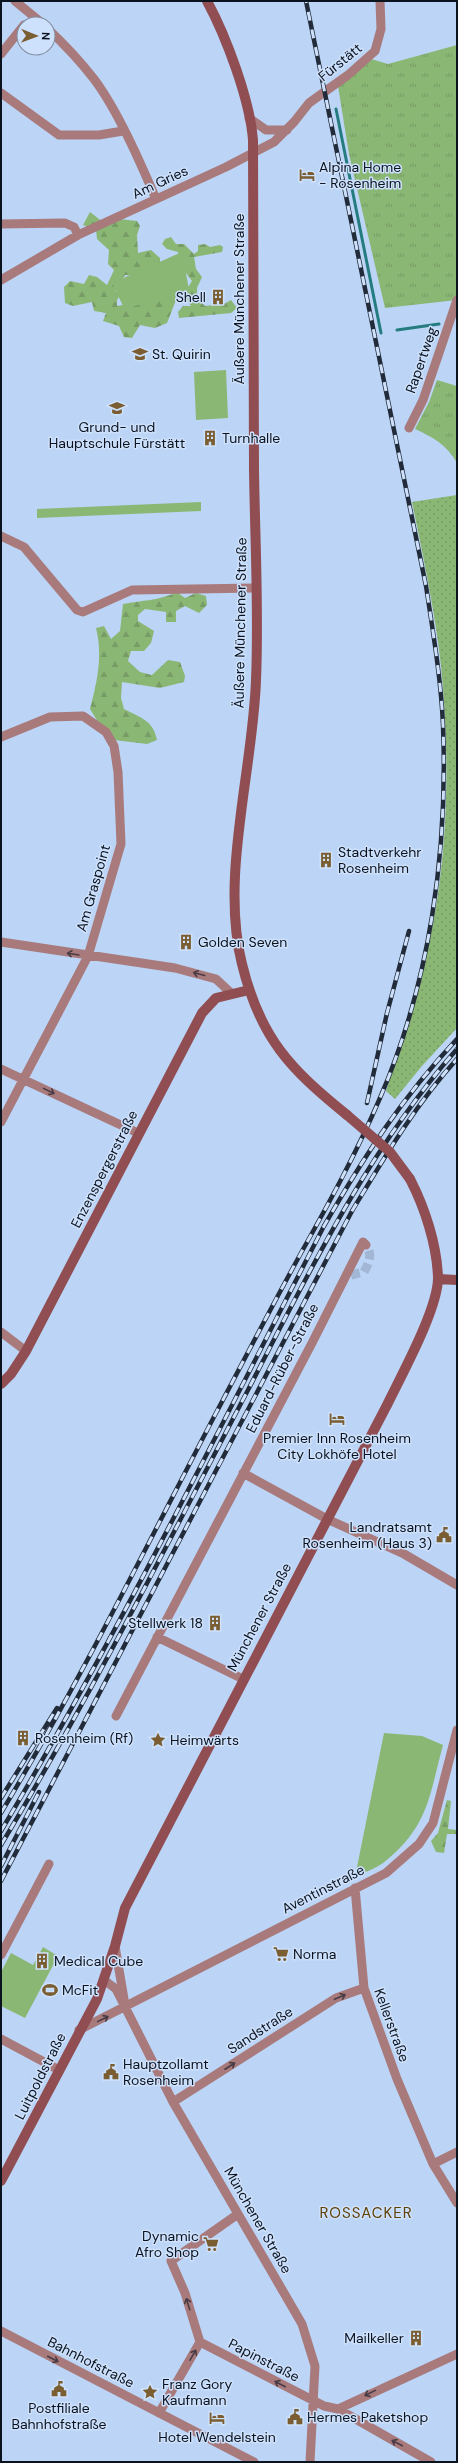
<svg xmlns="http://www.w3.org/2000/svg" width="458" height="2463" font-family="'DM Sans',sans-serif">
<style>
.grass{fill:url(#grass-tufts)}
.forest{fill:url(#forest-firs)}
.park{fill:#8bb775}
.garden{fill:url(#garden-dots)}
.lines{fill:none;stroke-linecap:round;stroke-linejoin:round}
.stream{stroke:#247c80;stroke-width:3}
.street-tunnel{stroke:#a1b7d5;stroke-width:9;stroke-dasharray:9 4.5;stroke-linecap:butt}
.street{stroke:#a87a7c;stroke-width:9}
.secondary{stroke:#904e53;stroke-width:10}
.rail-casing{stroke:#212b39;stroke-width:4.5}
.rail{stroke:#cee1fc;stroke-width:3;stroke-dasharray:9;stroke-linecap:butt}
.secondary-bridge{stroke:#904e53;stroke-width:10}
.oneway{stroke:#4a3c44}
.labels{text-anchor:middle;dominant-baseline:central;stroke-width:3;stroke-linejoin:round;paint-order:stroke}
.street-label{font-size:14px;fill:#0b131f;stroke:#cee1fc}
.poi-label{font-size:14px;fill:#0b131f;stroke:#cee1fc;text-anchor:start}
.neighbourhood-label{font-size:15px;letter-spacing:1px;fill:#5f4006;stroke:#cee1fc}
</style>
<defs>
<pattern id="grass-tufts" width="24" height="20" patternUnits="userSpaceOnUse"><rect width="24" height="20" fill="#8bb775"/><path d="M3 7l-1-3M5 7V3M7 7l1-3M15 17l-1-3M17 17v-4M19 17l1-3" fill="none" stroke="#779c65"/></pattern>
<pattern id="forest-firs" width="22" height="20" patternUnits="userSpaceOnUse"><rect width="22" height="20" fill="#8bb775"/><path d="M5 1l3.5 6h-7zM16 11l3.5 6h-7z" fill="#779c65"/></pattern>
<pattern id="garden-dots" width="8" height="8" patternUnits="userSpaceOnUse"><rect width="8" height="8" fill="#8bb775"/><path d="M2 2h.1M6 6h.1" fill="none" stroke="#779c65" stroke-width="1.8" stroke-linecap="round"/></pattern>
</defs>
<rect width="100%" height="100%" fill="#bcd4f5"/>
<path class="grass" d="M457,45v255l-72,8 -36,-154 -11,-68 33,-27 17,5z
M437,380l20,6v77c-10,-18 -24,-26 -42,-34l14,-27z"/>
<path class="forest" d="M90,212l18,14 11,-7 18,2 3,5 -3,9 1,18 13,-3 9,8v11l-16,7 -19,-1 -10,16 6,3 -4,6v6l56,-11 3,5 -9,23 -12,5 -15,-3 -8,13 -8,-1 -5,-11 -16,-5 3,-8 -12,-2 -2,-9 -19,4 -8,-3 -1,-16 6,-6 14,3 5,-9 8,2 10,8 7,-15 -6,-6 1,-14 -12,-11 -1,-9 -13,-5z
M171,237l5,7h8l10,10 4,-3v-6l7,-1 5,3 10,-2 3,2 -1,5 -28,5 2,12 6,8 -5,11v10l8,8 19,-2 7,-4 6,8 -6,5 -52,5 -1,-6 5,-6h8l-4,-6 -2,-8 7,-11 -12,-16 -2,-13 -11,-3 -5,-5 3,-5z
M177,592l8,6 11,-5 10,3 1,9 -8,8 -14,-7 -9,5v11h-10v-10l-21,-3 -7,6v6l16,10 -3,12 -7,8h-13l-3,10 12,11 12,3 16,-15 12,2 5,14 -1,6 -24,6 -38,-6 -1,16 3,11c17,9 29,11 33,31l-10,4 -33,-4 -16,-18 -8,-13c7,-27 13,-53 6,-81l8,-2 7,13 9,-8 3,-27c20,-4 35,-3 54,-12z
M447,1800l4,1 -3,28 9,1v4h-10l-3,19 -8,-1 -5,-11 7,-8z"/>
<path class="park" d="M182,252l8,43 -66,13 -12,-25z
M226,370l2,48 -32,2 -2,-48z
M201,502v9l-164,7v-9z
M384,1733l38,3 21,9c-14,52 -15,83 -60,118 -8,6 -19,9 -28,14z
M43,1947l15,9 -33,62 -24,-12v-34l10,-19 22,12z"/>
<path class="garden" d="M457,495v533l-35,38 -27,33 -9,-8c15,-49 32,-98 43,-148 20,-90 21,-186 12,-277 -6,-55 -18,-110 -29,-164z"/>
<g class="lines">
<path class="stream" d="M336,109l45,224
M397,330l42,-6"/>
<path class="street-tunnel" d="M351,1275l13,-3c5,-9 9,-18 2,-27"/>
<path class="street" d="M15,1l28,23
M48,29c16,15 32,32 46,50 24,32 46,83 62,120
M1,54l23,-29
M1,93l58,42h40l24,-4
M249,118l17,12h21
M1,224l64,-1 9,4 4,8
M1,280l77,-45 148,-68 48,-25 20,-20 15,-19 39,-28 27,-24 6,-22 -1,-28
M409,428l14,-28 34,-100
M1,536l23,11 53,63 6,2 49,-22 123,-2
M1,737l49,-20 33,-1 23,16 8,14 4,26 3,72 -33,112 -87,166
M1,942l174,26 41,11 15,14
M1,1069l137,64
M1,1332l25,19
M243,1473l84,46 77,35 53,31
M157,1637l86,42
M116,1716l196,-373 51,-101 3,3
M355,1888l9,100 33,91 36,85 24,39
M115,1946l9,53
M1,1955l48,-91
M104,1980l12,9 57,113 129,222 13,42 -5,96
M79,2030l307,-157 33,-29 14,-21 24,-93
M1,2039l58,31
M173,2102l163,-104 28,-10
M433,2164l24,-12
M238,2214l-67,47 14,32 15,49 124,64 14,3 93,53
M1,2331l253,131
M338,2409l119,-55
M159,2413l41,-71"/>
<path class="secondary" d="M207,1c19,35 43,99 46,139 1,110 0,221 1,331 1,70 5,140 2,209 -3,90 -36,197 -14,284 18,74 48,105 105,151
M438,1279l19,1
M1,1384l10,-10 15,-23 176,-338 14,-15 33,-8
M1,2181l96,-182 18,-53 10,-38 262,-503c14,-29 51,-96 51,-127 -1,-33 -13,-70 -28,-99"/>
<defs>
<path id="rail" d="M367,1103l20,-90 22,-82
M1,1798l56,-90
M1,1813c78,-130 145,-266 215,-400 28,-53 56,-107 85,-160 28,-50 56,-101 79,-155 50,-116 68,-246 63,-373 -2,-46 -10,-93 -17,-139l-120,-585
M1,1831c117,-197 218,-402 323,-605 41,-71 77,-127 133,-187
M1,1845c89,-148 167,-302 247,-455 61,-118 120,-240 209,-341
M1,1866l38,-74
M1,1881l351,-670c32,-53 63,-106 105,-152"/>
</defs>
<use href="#rail" class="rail-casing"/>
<use href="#rail" class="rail"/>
<path class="secondary-bridge" d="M347,1115l43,37 20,27"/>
</g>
<defs><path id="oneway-shaft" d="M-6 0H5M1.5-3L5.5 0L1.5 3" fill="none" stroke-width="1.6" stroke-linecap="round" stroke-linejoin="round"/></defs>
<g class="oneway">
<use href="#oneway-shaft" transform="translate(73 954) rotate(-171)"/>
<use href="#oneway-shaft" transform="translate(199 974) rotate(-165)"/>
<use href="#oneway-shaft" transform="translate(49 1091) rotate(26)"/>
<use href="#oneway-shaft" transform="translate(340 1997) rotate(-23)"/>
<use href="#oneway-shaft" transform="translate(103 2019) rotate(-26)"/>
<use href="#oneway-shaft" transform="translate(230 2066) rotate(-33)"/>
<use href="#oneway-shaft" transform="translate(188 2304) rotate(-107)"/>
<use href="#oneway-shaft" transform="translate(193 2355) rotate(-60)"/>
<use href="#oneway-shaft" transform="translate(53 2359) rotate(27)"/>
<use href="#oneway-shaft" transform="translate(280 2384) rotate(-153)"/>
<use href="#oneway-shaft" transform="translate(370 2393) rotate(154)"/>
<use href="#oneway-shaft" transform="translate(397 2443) rotate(-152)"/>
</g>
<defs>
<symbol id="hotel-bare" viewBox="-9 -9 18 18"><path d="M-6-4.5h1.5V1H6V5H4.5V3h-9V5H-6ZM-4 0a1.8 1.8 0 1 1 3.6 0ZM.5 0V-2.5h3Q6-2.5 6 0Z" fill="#7a5d30" stroke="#cee1fc" stroke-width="2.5" paint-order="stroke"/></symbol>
<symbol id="building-bare" viewBox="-9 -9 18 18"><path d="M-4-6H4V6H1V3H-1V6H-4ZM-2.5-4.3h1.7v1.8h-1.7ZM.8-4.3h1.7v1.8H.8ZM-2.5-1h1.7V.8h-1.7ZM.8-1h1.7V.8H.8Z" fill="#7a5d30" stroke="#cee1fc" stroke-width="2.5" paint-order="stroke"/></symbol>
<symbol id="school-bare" viewBox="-9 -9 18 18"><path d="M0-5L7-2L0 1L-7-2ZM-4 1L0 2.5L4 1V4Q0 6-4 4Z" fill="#7a5d30" stroke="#cee1fc" stroke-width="2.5" paint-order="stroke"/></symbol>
<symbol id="civic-bare" viewBox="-9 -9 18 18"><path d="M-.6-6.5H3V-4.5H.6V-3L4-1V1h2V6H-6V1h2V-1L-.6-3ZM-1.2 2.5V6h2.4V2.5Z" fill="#7a5d30" stroke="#cee1fc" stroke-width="2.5" paint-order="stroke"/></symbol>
<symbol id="sight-bare" viewBox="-9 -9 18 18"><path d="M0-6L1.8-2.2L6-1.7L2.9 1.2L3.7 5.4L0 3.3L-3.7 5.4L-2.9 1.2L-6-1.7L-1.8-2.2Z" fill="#7a5d30" stroke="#cee1fc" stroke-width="2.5" paint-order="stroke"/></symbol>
<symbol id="supermarket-bare" viewBox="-9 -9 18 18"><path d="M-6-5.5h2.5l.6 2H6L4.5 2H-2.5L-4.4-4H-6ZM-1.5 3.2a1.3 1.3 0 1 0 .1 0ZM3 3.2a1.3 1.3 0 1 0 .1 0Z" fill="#7a5d30" stroke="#cee1fc" stroke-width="2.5" paint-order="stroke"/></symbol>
<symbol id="stadium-bare" viewBox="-9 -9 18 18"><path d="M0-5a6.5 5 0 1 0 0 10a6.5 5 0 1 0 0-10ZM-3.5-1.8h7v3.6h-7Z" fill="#7a5d30" stroke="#cee1fc" stroke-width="2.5" paint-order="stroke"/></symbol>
</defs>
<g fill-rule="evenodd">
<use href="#hotel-bare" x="296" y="164" width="22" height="22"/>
<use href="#building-bare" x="207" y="286" width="22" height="22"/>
<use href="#school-bare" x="129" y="343" width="22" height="22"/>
<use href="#school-bare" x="106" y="397" width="22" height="22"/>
<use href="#building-bare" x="199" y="427" width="22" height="22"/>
<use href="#building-bare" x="315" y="849" width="22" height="22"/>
<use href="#building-bare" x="175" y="931" width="22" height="22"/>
<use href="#hotel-bare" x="326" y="1408" width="22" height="22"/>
<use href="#civic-bare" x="433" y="1524" width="22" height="22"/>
<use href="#building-bare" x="204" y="1612" width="22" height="22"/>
<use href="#building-bare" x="12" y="1727" width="22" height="22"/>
<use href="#sight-bare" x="147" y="1729" width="22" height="22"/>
<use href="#supermarket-bare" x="270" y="1943" width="22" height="22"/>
<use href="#building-bare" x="31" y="1950" width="22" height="22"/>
<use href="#stadium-bare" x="39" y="1979" width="22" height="22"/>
<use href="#civic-bare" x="100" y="2061" width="22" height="22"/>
<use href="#supermarket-bare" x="200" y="2233" width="22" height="22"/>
<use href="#building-bare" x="405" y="2327" width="22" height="22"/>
<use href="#civic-bare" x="48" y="2378" width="22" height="22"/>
<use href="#sight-bare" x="139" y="2381" width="22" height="22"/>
<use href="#civic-bare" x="284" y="2406" width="22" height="22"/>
<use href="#hotel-bare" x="206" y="2407" width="22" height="22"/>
</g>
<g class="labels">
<g class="street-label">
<text transform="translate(340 62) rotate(-39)">Fürstätt</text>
<text transform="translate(160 182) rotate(-25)">Am Gries</text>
<text transform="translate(239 299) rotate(-90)">Äußere Münchener Straße</text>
<text transform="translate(421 360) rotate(-71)">Rapertweg</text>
<text transform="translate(240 623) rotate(-89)">Äußere Münchener Straße</text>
<text transform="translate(93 888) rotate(-74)">Am Graspoint</text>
<text transform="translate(104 1169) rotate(-63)">Enzenspergerstraße</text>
<text transform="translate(282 1368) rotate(-63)">Eduard-Rüber-Straße</text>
<text transform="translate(259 1617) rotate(-62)">Münchener Straße</text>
<text transform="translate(323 1889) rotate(-27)">Aventinstraße</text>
<text transform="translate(392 2025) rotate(70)">Kellerstraße</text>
<text transform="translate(260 2030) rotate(-33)">Sandstraße</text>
<text transform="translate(40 2076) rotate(-63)">Luitpoldstraße</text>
<text transform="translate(258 2220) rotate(60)">Münchener Straße</text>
<text transform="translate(264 2360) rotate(27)">Papinstraße</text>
<text transform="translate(91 2362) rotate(27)">Bahnhofstraße</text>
</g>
<g class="poi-label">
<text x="319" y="167">Alpina Home<tspan x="319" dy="16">- Rosenheim</tspan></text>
<text x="206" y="297" text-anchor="end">Shell</text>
<text x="152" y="354">St. Quirin</text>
<text x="117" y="427" text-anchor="middle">Grund- und<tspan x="117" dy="16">Hauptschule Fürstätt</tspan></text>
<text x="222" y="438">Turnhalle</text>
<text x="338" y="852">Stadtverkehr<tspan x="338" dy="16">Rosenheim</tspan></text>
<text x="198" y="942">Golden Seven</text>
<text x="337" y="1438" text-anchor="middle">Premier Inn Rosenheim<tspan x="337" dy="16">City Lokhöfe Hotel</tspan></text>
<text x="432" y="1527" text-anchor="end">Landratsamt<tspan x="432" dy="16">Rosenheim (Haus 3)</tspan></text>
<text x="203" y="1623" text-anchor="end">Stellwerk 18</text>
<text x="35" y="1738">Rosenheim (Rf)</text>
<text x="170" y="1740">Heimwärts</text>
<text x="293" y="1954">Norma</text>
<text x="54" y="1961">Medical Cube</text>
<text x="62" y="1990">McFit</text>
<text x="123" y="2064">Hauptzollamt<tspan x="123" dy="16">Rosenheim</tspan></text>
<text x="199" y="2236" text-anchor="end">Dynamic<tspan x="199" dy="16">Afro Shop</tspan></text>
<text x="404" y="2338" text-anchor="end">Mailkeller</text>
<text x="162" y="2384">Franz Gory<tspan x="162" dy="16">Kaufmann</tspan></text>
<text x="59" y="2408" text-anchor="middle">Postfiliale<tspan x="59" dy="16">Bahnhofstraße</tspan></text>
<text x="307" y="2417">Hermes Paketshop</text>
<text x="217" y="2437" text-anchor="middle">Hotel Wendelstein</text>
</g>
<g class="neighbourhood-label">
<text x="366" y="2213">ROSSACKER</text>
</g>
</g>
<rect width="458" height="2463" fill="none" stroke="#0b131f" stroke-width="4"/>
<g transform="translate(36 36) rotate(91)"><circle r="19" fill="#cee1fc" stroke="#808fa4"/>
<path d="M0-3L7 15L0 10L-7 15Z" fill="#7a5d30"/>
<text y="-6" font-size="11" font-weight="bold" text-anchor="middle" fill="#0b131f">N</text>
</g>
</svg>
